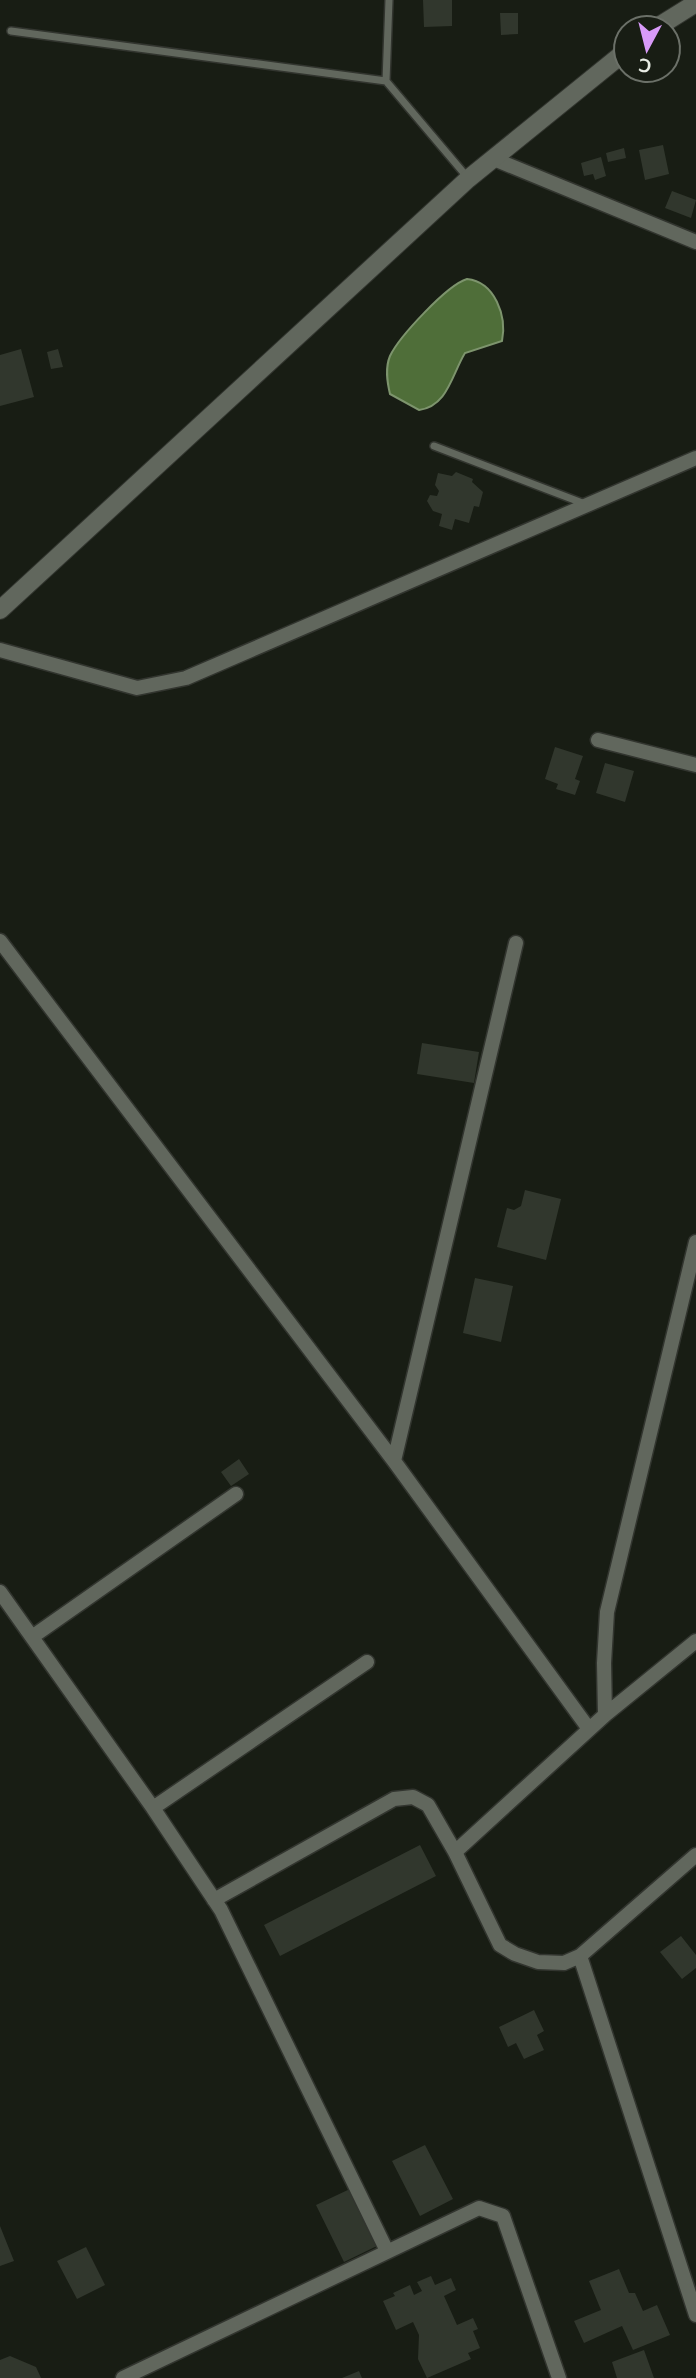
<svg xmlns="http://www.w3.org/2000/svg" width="696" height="2378" font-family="'Nunito Sans',sans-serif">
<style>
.water{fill:#4f6e39;stroke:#7d946d;stroke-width:2}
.building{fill:#31372d}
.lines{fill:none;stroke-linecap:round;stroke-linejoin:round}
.lane-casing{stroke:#32352f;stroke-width:10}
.street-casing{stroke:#32352f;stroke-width:17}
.secondary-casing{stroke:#32352f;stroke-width:20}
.lane{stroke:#61675d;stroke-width:7}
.street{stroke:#61675d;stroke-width:14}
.secondary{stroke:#61675d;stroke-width:18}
</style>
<rect width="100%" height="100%" fill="#181d14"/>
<path class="water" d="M467,279c28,3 40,37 35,62l-37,12c-13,21 -17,53 -46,57l-29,-16c-3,-13 -5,-26 0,-38 9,-19 57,-71 77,-77z"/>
<path class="building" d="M423,0h29v26l-28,1z
M500,13h18v21l-17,1z
M663,145l6,29 -24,6 -6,-30z
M624,148l2,10 -18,4 -2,-9z
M601,157l5,19 -11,4 -2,-6 -9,2 -3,-13z
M672,191l24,9 -5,18 -26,-10z
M21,349l13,48 -34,9v-51z
M58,349l5,18 -12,2 -4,-17z
M456,472l17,7 -1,3 11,10 -4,15 -5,-1 -5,17 -14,-4 -3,11 -13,-4 3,-12 -9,-3 -6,-10 3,-6 7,1 2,-5 -4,-6 3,-12 14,3z
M555,747l28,9 -8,23 5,2 -5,14 -19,-6 2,-5 -13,-5z
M605,763l29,8 -9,31 -29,-9z
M422,1043l57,9 -5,31 -57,-9z
M525,1190l36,9 -15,61 -49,-13 10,-39 7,2 7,-4z
M475,1278l38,8 -12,56 -38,-9z
M239,1459l10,15 -18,12 -10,-14z
M420,1845l16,31 -156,80 -16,-31z
M681,1936l15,19v13l-14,11 -22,-27z
M534,2010l10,21 -7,4 7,15 -20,9 -8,-16 -8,4 -9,-20z
M425,2145l28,54 -33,17 -28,-55z
M352,2188l27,57 -35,17 -28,-57z
M0,2226l14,35 -14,5z
M86,2247l19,38 -28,14 -20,-38z
M619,2269l10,24h6l8,18 14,-6 13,30 -37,15 -11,-24 -38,17 -10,-22 27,-11 -12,-29z
M431,2276l4,9 16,-7 5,12 -12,6 13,29 16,-7 5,11 -5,2 7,17 -12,5 3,6 -44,19 -9,-19 1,-24 -6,-13 -17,8 -13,-29 12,-5 -2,-3 17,-8 4,10 8,-4 -5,-9z
M644,2350l10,28h-37l-5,-16z
M10,2356l26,11 5,11h-41v-18z
M359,2371l3,7h-20z"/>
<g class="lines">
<defs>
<path id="lane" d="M389,0l-3,81 82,97
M11,31l375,50
M434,446l151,58"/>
<path id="street" d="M494,159l202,83
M0,650l137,38 49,-10 510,-220
M598,740l98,25
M0,941l394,520 195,268
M394,1461l122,-518
M0,1592l153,216 68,102 166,341
M32,1637l204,-143
M605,1715l-1,-52 3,-51 89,-370
M153,1808l214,-146
M455,1852l150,-137 91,-74
M214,1900l180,-101 19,-2 15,8 27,47 45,93 15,9 23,8 26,1 16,-7 116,-101
M580,1956l116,359
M123,2378l356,-170 24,8 56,162"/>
<path id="secondary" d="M656,28l40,-25
M0,610l468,-431 158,-128"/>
</defs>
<use href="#lane" class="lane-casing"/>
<use href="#street" class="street-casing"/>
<use href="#secondary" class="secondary-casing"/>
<use href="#lane" class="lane"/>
<use href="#street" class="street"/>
<use href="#secondary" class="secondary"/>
</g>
<g transform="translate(647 49) rotate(187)"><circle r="33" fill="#181d14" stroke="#6b7068" stroke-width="2"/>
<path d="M0-5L12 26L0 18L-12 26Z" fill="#d89af8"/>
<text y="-10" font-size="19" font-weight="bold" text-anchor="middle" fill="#e8ece5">С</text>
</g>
</svg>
